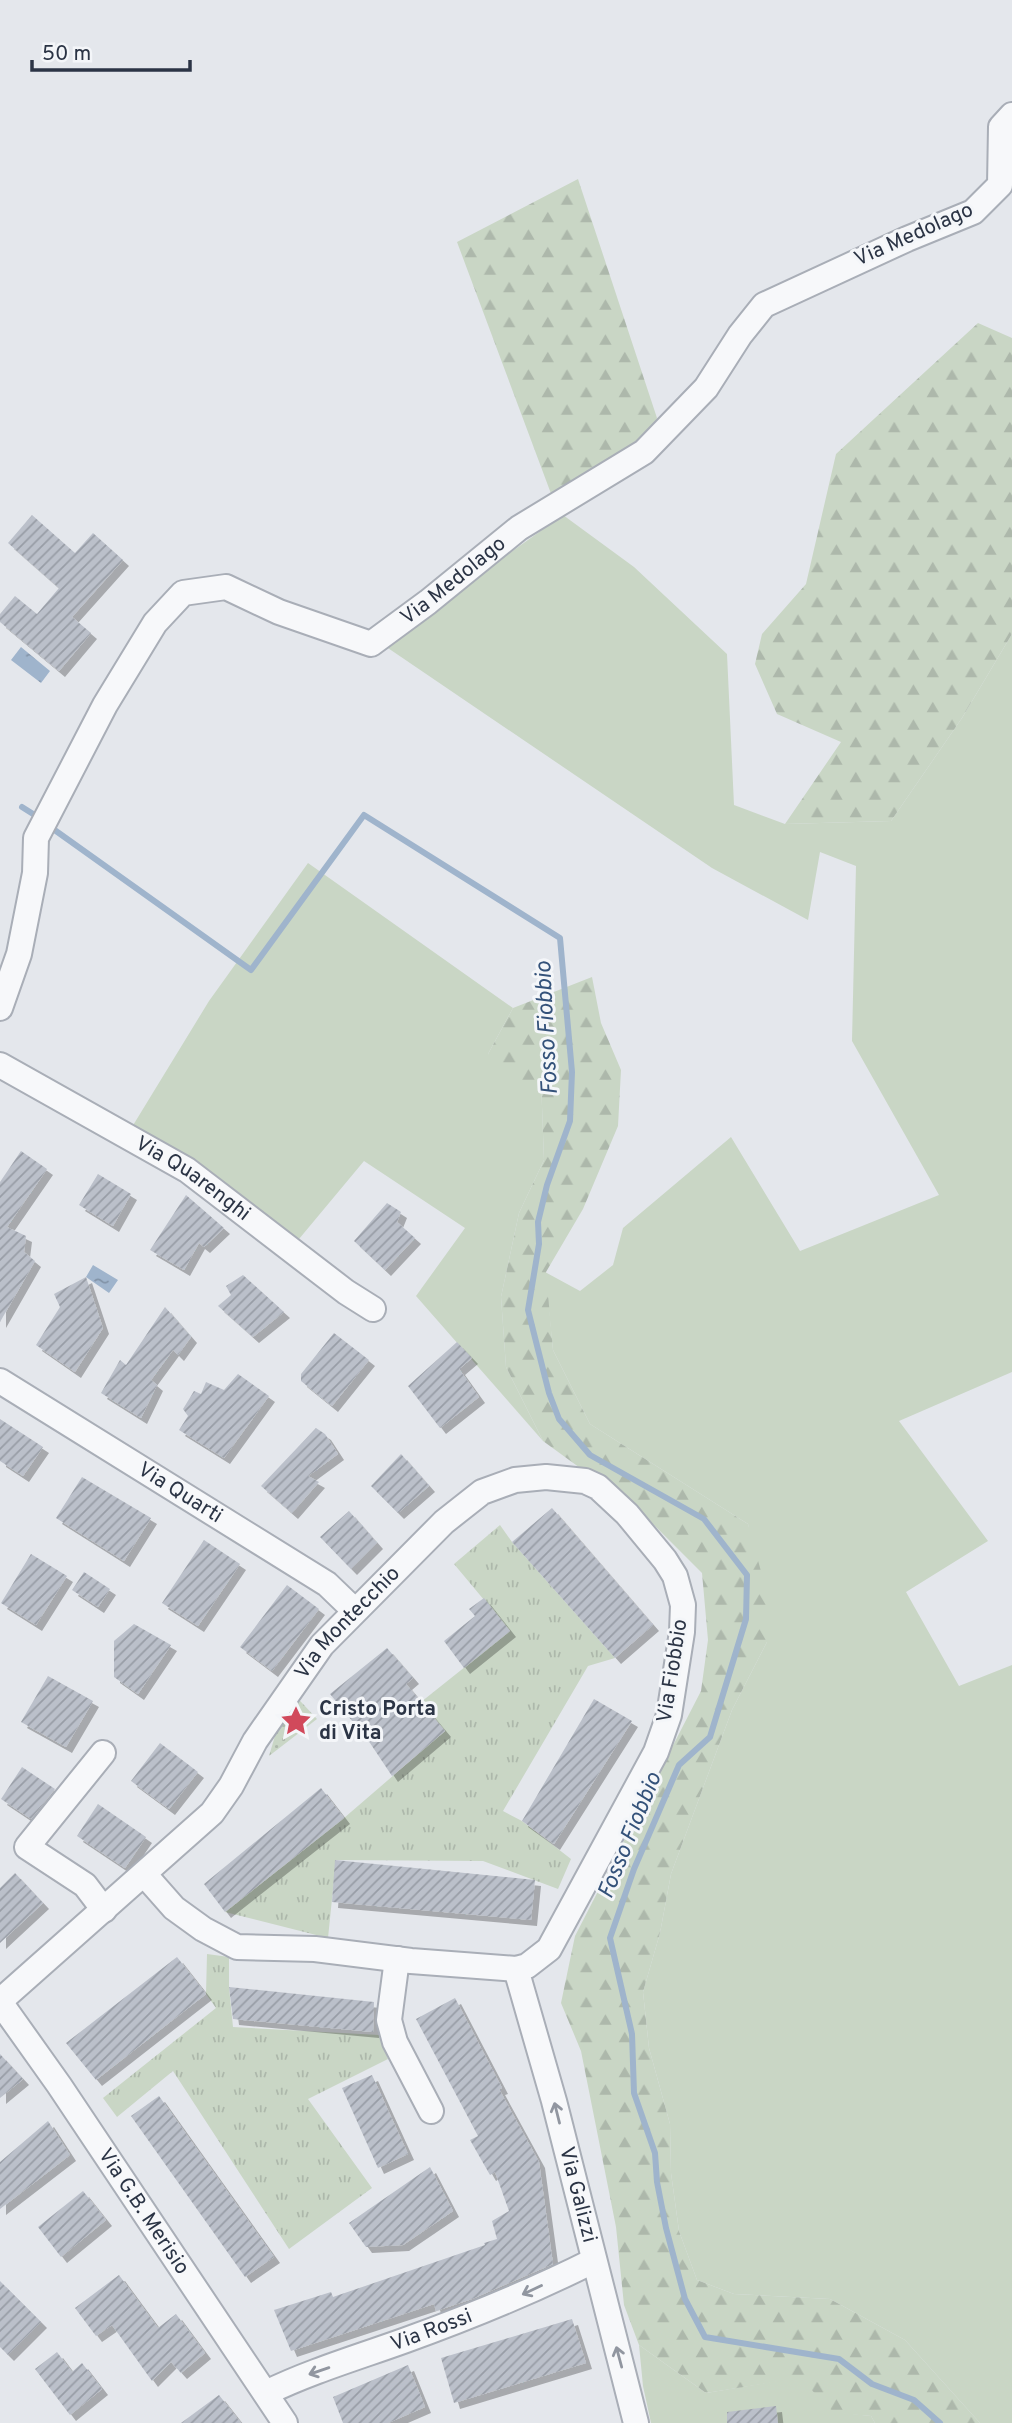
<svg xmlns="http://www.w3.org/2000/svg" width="1012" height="2423" font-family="Overpass,sans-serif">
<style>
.grass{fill:#c9d6c5}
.forest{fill:url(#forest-firs)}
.park{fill:url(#park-tufts)}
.garden{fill:url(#garden-dots)}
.water{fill:url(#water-ripples)}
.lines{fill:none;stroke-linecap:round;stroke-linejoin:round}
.stream{stroke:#9fb4cc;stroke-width:6}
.building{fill:url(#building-hatch);filter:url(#shadow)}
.street-casing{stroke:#a9aeb7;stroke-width:28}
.street{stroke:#f7f8fa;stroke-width:24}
.oneway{stroke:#9196a0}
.labels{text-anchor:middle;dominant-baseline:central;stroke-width:6;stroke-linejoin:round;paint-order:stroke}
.street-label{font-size:21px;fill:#2b3445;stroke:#f4f6f9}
.poi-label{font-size:21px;font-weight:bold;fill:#2b3445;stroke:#f4f6f9;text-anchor:start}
.water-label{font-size:23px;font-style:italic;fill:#34527a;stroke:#f4f6f9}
</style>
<defs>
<pattern id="forest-firs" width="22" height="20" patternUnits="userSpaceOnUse" patternTransform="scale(1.75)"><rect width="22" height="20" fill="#c9d6c5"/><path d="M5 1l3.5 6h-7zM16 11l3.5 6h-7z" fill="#adb8ab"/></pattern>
<pattern id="park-tufts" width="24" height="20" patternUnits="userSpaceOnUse" patternTransform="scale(1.75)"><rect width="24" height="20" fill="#c9d6c5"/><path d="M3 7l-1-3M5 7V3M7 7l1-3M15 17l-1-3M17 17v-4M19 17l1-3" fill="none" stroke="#adb8ab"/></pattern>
<pattern id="garden-dots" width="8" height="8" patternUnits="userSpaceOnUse" patternTransform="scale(1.75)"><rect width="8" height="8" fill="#c9d6c5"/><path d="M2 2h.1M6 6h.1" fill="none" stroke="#adb8ab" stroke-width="1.8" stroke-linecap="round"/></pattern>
<pattern id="water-ripples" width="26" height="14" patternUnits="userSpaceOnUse" patternTransform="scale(1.75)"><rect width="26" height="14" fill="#9fb4cc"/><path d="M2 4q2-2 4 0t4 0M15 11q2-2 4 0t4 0" fill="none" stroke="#8293a7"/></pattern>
<pattern id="building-hatch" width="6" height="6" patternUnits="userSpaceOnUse" patternTransform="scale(1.75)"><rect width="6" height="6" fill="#bbc0ca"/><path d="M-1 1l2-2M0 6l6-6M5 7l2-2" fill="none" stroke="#989da6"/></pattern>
<filter id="shadow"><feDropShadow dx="6" dy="6" stdDeviation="0" flood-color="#0004"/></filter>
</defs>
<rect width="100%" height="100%" fill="#e4e7ec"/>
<path class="grass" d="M563,515l71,52 93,87 7,151 51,19 106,-3 71,-103 50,-84v738l-113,49 89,120 -82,51 53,94 53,-21v758h-32l-75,-83 -75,-41 -96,-5 -37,-14 -18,-49 -8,-58 -1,-49 -21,-76 -6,-56 17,-59 11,-59 61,-164 35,-68 -19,-118 -158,-100 -37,-74 -8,-78 35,19 33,-26 10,-37 108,-91 69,114 139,-56 -87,-154 4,-175 -36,-14 -12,68 -96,-52 -330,-224z
M308,863l205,145 -25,46 53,25 3,81 -25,53 -18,84 5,70 37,74 -127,-145 49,-68 -101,-67 -65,78 -167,-112 77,-126z
M639,2345l67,48 94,-16 34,35 37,4 4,7h-224l-8,-37z"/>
<path class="forest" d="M578,179l79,239 -13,34 -88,55 -99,-265z
M978,323l34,15v296l-50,84 -71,103 -106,3 56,-82 -64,-28 -22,-50 7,-30 44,-50 30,-130z
M592,977l9,46 20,47 -3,56 -35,83 -37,63 7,78 37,74 158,100 22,80 -3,38 -35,68 -61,164 -11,59 -17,59 6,56 21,76 1,49 8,58 18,49 37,14 96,5 75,41 75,83h-105l-4,-7 -37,-3 -34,-35 -94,15 -67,-48 -15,-40 -8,-78 -35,-176 -20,-48 14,-67 126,-245 7,-51 -6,-67 -60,-60 -99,-72 -37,-74 -5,-70 18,-84 25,-53 -3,-80 -41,2 -12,-28 25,-46z"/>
<path class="park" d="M500,1525l12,17 103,116 -27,8 -85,145 19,10 49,38 -13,30 -75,-28 -147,-1 -8,78 -103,-26 119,-94 101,-87 -24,-29 89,-71 -56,-67z
M207,1954l22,3v30l4,40 146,8 9,24 -80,40 64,89 -83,61 -116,-178 -56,46 -14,-19 113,-90 -10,-14z"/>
<path class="garden" d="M289,1689l28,30 -48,37z"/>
<path class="water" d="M21,647l29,24 -9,12 -30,-23z
M93,1265l25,15 -9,13 -23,-16z"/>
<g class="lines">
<path class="stream" d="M22,807l19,12
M49,826l202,144 113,-155 196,123 12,134 -2,49 -23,64 -9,37 1,22 -11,66 21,83 10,26 31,36 114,64 43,56 -1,44 -36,118 -31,28 -45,104 -24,69 22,96 2,59 21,60 2,29 9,46 19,71 20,38 134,22 33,25 42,16 26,23"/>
</g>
<path class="building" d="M32,515l43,38 18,-20 30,27 -51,57 19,16 -32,38 -59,-49v-8l15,-18 22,18 22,-26 -51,-45z
M21,1151l26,18 -40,58 19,9 -2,16 11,9 -35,61v-140z
M98,1174l33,20 -18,32 -34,-21z
M186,1195l38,33 -20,19 -5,-4 -15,27 -34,-20z
M387,1203l14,9 -4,10 18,16 -30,32 -31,-29z
M243,1275l41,37 -31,25 -35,-31 13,-11 -5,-9z
M86,1277l17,51 -28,44 -39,-27 24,-38 -6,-13z
M165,1307l26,30 -13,18 -5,-5 -22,30 6,5 -16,33 -40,-25 19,-33 6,5z
M334,1333l35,27 -37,46 -31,-25v-7z
M457,1342l15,16 -13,11 20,28 -39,31 -32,-42z
M238,1374l31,22 -45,62 -45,-28 9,-14 -5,-7 11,-18 7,3 5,-12 18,8z
M0,1419l43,28 -20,29 -23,-15z
M316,1428l9,6 13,20 -30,22 11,6 -27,31 -31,-27z
M401,1454l28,32 -31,27 -27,-27z
M82,1477l69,41 -27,43 -68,-43z
M552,1508l101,117 -38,33 -103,-116z
M349,1511l28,32 -26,26 -31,-32z
M204,1540l36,24 -42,62 -36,-23z
M31,1554l36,22 -31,49 -35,-22z
M84,1572l26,17 -12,18 -26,-17z
M287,1585l32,24 -47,62 -32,-24z
M484,1598l26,33 -46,37 -20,-27 31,-25 -6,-7z
M134,1624l37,21 -33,49 -24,-17v-36z
M387,1648l26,30 -7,6 39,47 -53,45 -22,-33 -40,-49z
M48,1676l45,25 -27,46 -45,-25z
M594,1699l38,22 -78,123 -32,-23z
M160,1743l38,29 -29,37 -38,-28z
M22,1767l33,22 -24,30 -30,-20z
M321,1788l23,30 -119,94 -21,-28z
M98,1804l48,33 -21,31 -48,-32z
M335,1860l200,20 -4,40 -199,-18z
M15,1873l28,30 -43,40v-55z
M177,1957l29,37 -110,86 -30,-37z
M229,1987l145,15 -1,30 -140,-13z
M455,1998l47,90 -3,1 40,73 14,102 -81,35 -36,12 -2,-7 -143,47 -17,-41 57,-18 2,5 152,-52 -1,-2 13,-4 -5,-18 17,-10 -14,-39 -5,3 -20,-35 8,-4 -62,-117z
M0,2054l23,25 -23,19z
M372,2075l36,79 -30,14 -36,-80z
M159,2096l115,161 -29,20 -114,-161z
M48,2121l22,34 -70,54v-47z
M430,2167l23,44 -50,34 -37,2 -17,-24z
M83,2191l23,29 -45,37 -23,-30z
M119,2275l39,53 18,-14 29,39 -24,20 -10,-11 -19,19 -40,-56 -16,11 -21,-28z
M0,2281l41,41 -33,33 -8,-8z
M572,2319l14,44 -132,40 -13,-45z
M57,2352l15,20 10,-9 20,26 -32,26 -35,-46z
M408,2365l17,42 -37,16h-45l-10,-26z
M219,2395l22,28h-60l23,-17z
M776,2406l2,17h-51v-11z"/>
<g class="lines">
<defs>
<g id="street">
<path id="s1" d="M0,1008l19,-54 16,-81 1,-35 69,-133 50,-82 28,-30 43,-6 53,25 92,32 57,-42 91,-74 125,-76 62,-64 34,-53 24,-30 143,-66 66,-27 27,-27 1,-58 11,-12"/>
<path id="s2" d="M0,1065l187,105 159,122 27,17"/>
<path id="s3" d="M0,1381l327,203 27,26"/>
<path d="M103,1753l-76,94 58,38 19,25"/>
<path d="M397,1959l-8,61 6,22 36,69"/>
<path id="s4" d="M516,1969l38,132 82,322"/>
<path id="s5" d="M0,2001l212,-188 19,-27 24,-45 67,-96 122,-123 38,-30 33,-12 31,-3 39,4 13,6 29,27 38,46 10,16 8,29 -1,27 -13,83 -13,37 -107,197 -22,17 -11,3 -105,-8 -96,-12 -78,-2 -34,-18 -29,-21 -30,-34"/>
<path id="s6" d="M0,2002l59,83 226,338"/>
<path id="s7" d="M266,2393c45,-22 93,-36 140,-53 64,-23 127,-49 187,-79"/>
</g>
</defs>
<use href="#street" class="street-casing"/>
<use href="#street" class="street"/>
</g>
<defs><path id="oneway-shaft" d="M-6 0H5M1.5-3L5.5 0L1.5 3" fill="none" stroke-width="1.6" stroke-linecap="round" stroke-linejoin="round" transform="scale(1.75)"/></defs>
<g class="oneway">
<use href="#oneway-shaft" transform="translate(557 2113) rotate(-104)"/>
<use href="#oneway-shaft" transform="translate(532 2290) rotate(155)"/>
<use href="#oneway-shaft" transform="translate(619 2357) rotate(-105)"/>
<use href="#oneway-shaft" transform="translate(319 2371) rotate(161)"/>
</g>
<defs>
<symbol id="sight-bare" viewBox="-9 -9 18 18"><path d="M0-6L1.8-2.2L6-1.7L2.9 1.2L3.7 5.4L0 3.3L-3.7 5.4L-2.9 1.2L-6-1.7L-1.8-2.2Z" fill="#d1495b" stroke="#f4f6f9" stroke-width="2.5" paint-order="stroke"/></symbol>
</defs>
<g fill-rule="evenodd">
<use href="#sight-bare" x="274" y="1699" width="44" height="44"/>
</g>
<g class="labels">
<g class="street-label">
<text transform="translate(914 235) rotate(-24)">Via Medolago</text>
<text stroke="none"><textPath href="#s1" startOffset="765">Via Medolago</textPath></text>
<text stroke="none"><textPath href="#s2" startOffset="224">Via Quarenghi</textPath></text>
<text stroke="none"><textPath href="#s3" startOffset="212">Via Quarti</textPath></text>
<text stroke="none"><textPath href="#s5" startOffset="518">Via Montecchio</textPath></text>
<text transform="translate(673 1671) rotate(-81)">Via Fiobbio</text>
<text stroke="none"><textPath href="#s4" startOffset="234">Via Galizzi</textPath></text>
<text stroke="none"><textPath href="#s6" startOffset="254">Via G.B. Merisio</textPath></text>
<text stroke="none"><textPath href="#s7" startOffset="177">Via Rossi</textPath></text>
</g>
<g class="poi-label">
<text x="319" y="1709">Cristo Porta<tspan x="319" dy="24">di Vita</tspan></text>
</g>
<g class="water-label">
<text transform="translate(548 1028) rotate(-93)">Fosso Fiobbio</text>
<text transform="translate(631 1836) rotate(-68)">Fosso Fiobbio</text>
</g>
</g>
<path d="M32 60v10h158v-10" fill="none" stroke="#2b3445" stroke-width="3.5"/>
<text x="42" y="60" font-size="21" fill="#2b3445" stroke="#f4f6f9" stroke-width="5" paint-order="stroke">50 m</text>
</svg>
